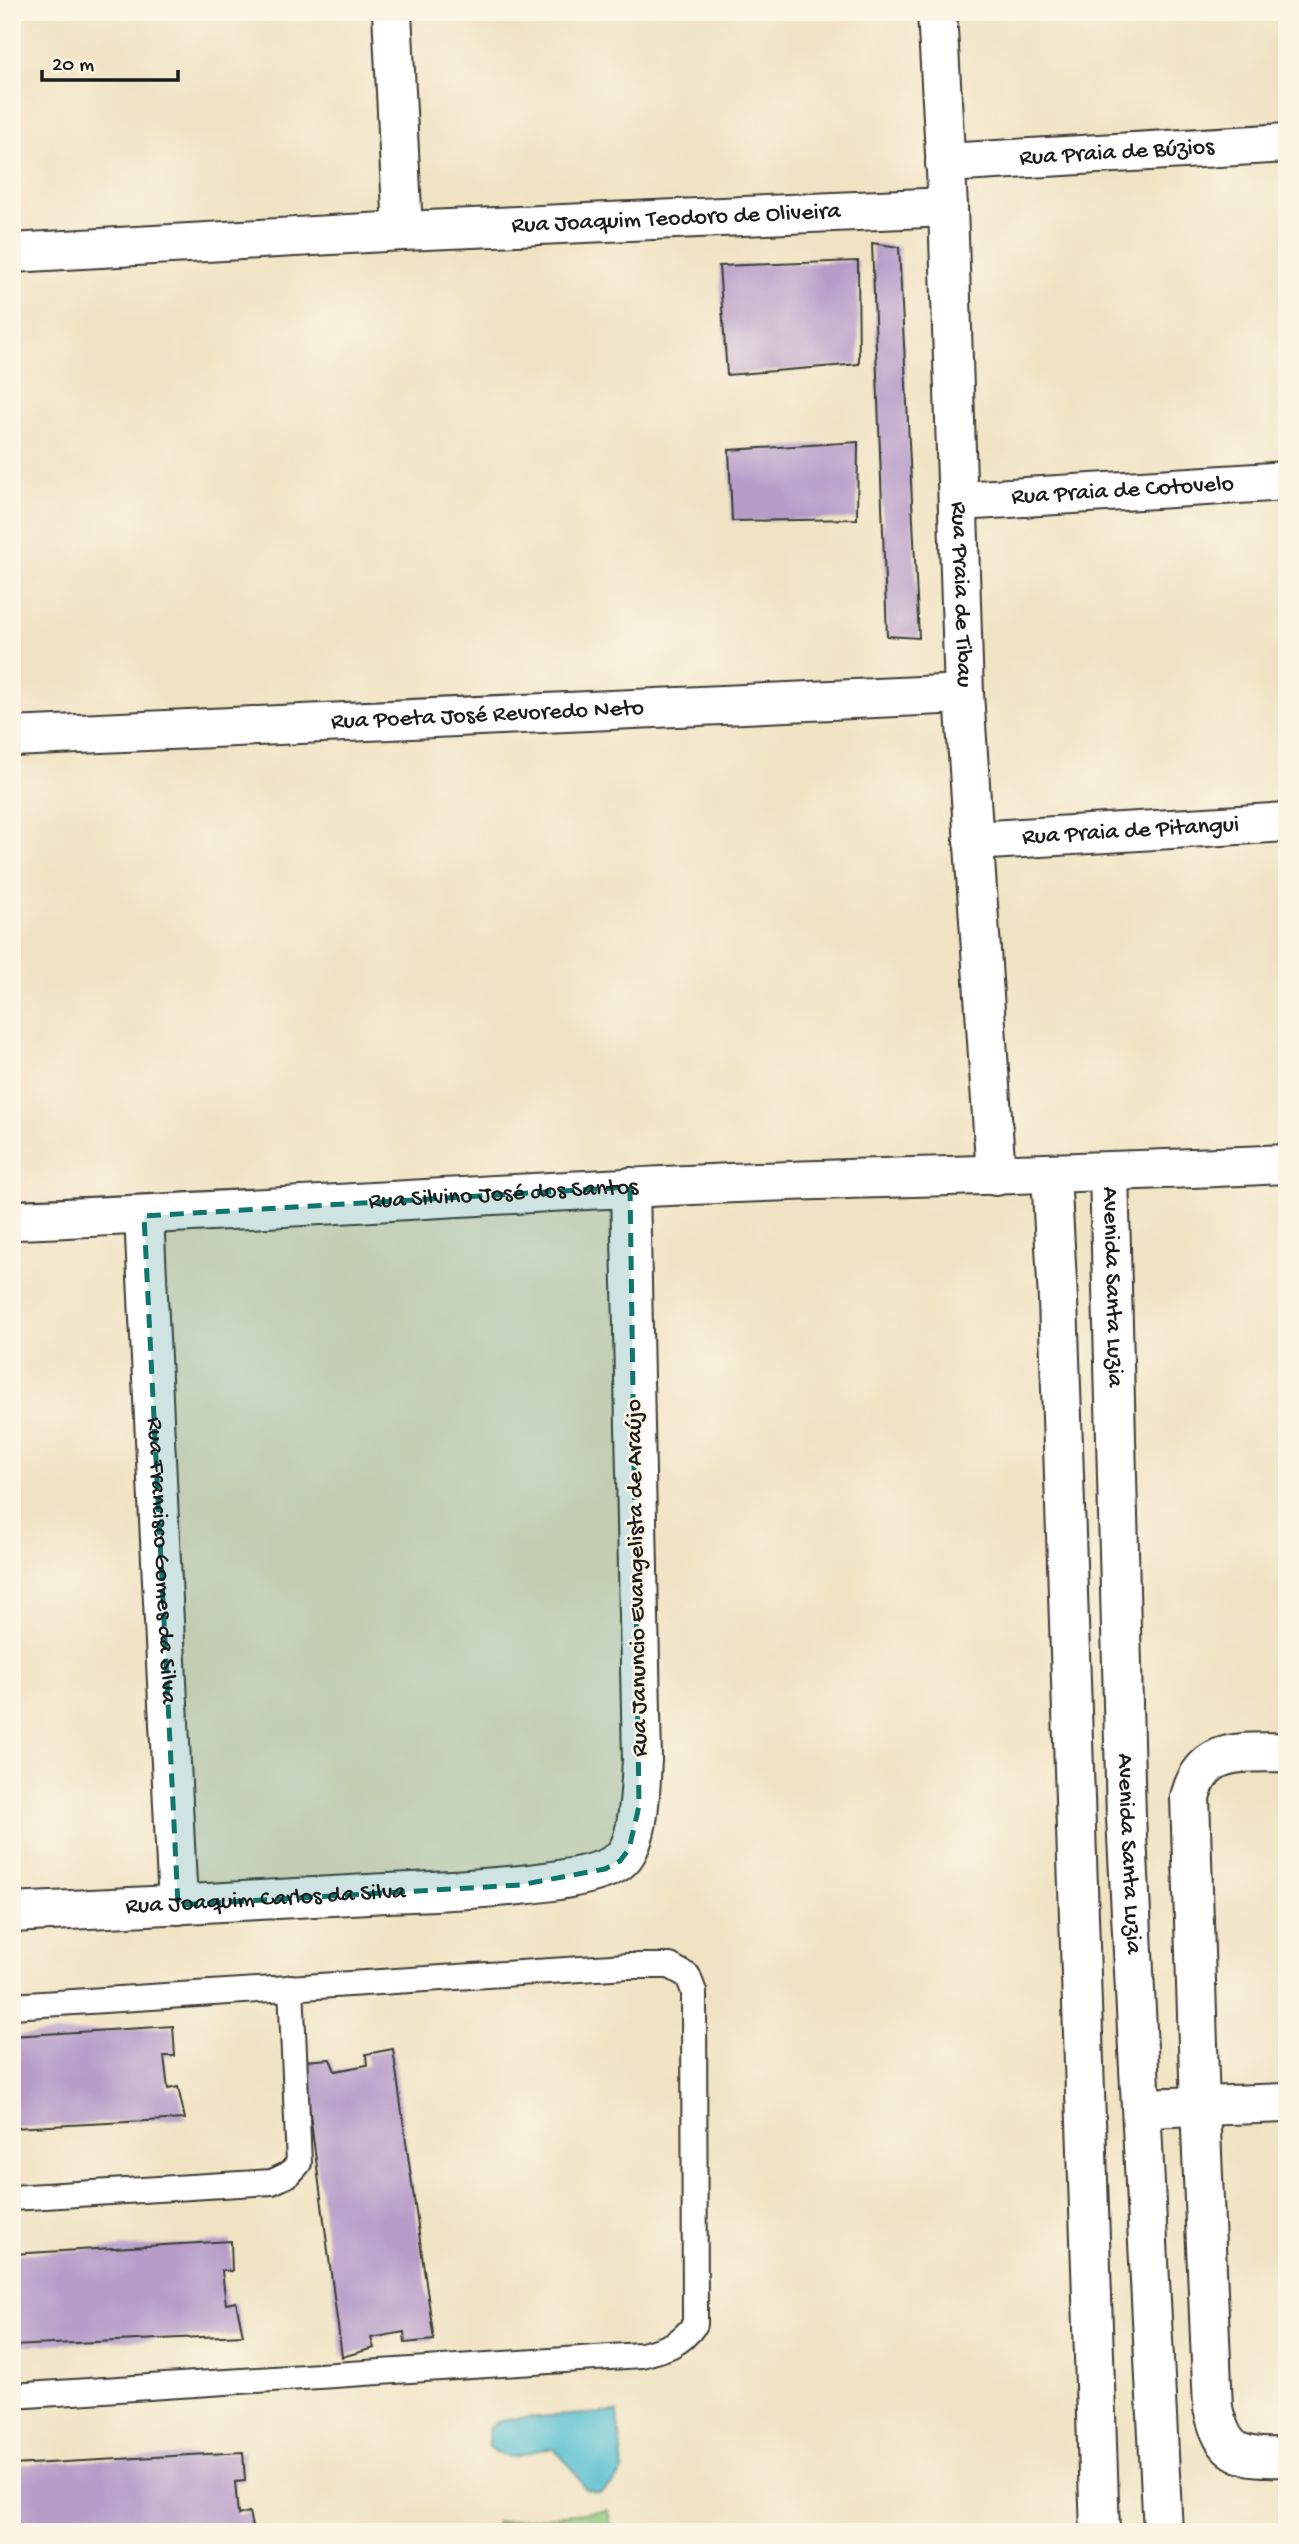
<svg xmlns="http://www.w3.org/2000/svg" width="1299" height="2544" font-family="'Gochi Hand',sans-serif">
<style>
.green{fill:#8bc67b;stroke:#54714c;stroke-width:2}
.water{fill:#55bfd1;stroke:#386e76;stroke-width:2}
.building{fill:#b59cc9}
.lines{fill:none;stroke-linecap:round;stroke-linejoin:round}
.service-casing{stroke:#3c3a35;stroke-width:28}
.minor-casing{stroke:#3c3a35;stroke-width:42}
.service{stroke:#fff;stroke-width:24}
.minor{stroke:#fff;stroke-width:38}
.marked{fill:#0f766e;fill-opacity:0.2;stroke:#0f766e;stroke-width:5;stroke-dasharray:14 9;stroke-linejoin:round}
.labels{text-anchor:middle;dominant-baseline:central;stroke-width:5;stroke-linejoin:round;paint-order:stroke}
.street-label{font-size:24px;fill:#1c1c1c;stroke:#fcf5e5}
</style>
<rect width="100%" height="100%" fill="#fcf5e5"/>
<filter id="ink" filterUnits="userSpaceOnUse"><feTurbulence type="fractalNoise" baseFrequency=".0143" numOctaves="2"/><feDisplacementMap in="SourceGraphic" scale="14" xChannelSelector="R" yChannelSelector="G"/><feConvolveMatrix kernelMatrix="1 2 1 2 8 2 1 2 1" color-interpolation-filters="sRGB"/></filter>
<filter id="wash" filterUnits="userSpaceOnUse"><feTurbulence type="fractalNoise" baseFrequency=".00686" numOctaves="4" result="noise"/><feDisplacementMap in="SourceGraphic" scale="28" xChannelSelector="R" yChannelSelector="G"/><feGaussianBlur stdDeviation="1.57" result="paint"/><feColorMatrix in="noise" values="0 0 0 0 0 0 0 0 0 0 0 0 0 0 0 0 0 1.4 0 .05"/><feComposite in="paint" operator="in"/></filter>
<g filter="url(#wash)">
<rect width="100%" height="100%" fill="#f0e3c3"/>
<path class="green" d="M608,2510l4,22h-116l-1,-9z"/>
<path class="water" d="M617,2412l6,59 -10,13 -13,9 -15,-4 -12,-20 -19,-20c-31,-2 -39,20 -65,-2l-1,-17 10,-8 8,-3z"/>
<g id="blocks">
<path class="building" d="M872,243l27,4 20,391 -32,-2z
M858,261l1,103 -132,11 -8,-109z
M858,442l-1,77 -125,2 -3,-71z
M173,2026l2,30h-11l4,33 10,-2 7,32 -173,9v-92z
M393,2049l41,291 -29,3 -1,-11 -33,6 3,10 -32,9 -39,-296 27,-2 5,12 32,-6 -1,-11z
M231,2241l1,30h-10l4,33 10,-2 7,33 -231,11v-92z
M243,2452l2,29 -10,1 3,33 11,-3 4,20h-241v-67z"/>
</g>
</g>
<g filter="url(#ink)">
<use href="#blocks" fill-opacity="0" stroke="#3c3a35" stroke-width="2"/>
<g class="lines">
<defs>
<path id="service" d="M12,2006l615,-40h43l18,10 6,16 1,332c-15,21 -29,25 -54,31l-629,41
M12,2198l260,-16 17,-8 10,-11 -8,-176"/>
<g id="minor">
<path d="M392,12l11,219"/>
<path id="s1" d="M937,12l11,195 16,487 32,482"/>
<path id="s2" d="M945,163l342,-20"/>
<path id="s3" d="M12,253l391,-22 545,-24"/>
<path id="s4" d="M959,501l328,-20"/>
<path id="s5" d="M12,737l952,-43"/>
<path id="s6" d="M973,841l314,-19"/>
<path id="s7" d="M1109,1173l17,644 37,715"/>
<path d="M1051,1174l7,126 42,1232"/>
<path id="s8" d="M144,1216l34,689"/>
<path id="s9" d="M12,1220c205,-7 410,-22 615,-32 220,-12 440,-13 660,-24"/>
<path d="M1287,1752c-44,2 -83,-8 -97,45l10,310 13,301c11,49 28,50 74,49"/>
<path id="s10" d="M12,1913c119,-6 237,-12 356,-19 50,-3 217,-5 251,-33 22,-17 21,-75 23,-101l-12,-573"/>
<path d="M1142,2108l145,-5"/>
</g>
</defs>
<use href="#service" class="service-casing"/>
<use href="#minor" class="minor-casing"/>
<use href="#service" class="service"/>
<use href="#minor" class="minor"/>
</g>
</g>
<path class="marked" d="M630,1187l9,619 -10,43 -9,12 -15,8 -85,16 -342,20 -34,-689z"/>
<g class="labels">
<g class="street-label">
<text stroke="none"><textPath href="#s2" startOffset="172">Rua Praia de Búzios</textPath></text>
<text stroke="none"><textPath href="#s3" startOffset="665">Rua Joaquim Teodoro de Oliveira</textPath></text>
<text stroke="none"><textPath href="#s4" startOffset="164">Rua Praia de Cotovelo</textPath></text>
<text stroke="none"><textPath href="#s1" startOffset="583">Rua Praia de Tibau</textPath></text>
<text stroke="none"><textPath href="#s5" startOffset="476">Rua Poeta José Revoredo Neto</textPath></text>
<text stroke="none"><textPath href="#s6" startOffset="158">Rua Praia de Pitangui</textPath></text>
<text stroke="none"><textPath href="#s9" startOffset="492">Rua Silvino José dos Santos</textPath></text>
<text stroke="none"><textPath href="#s7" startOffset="114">Avenida Santa Luzia</textPath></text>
<text stroke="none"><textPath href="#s8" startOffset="345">Rua Francisco Gomes da Silva</textPath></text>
<text transform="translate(638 1578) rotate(-91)">Rua Januncio Evangelista de Araújo</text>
<text stroke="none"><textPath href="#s7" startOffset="681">Avenida Santa Luzia</textPath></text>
<text stroke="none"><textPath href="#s10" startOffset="254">Rua Joaquim Carlos da Silva</textPath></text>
</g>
</g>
<rect width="1299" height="2544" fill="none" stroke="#fcf5e5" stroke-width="42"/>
<path d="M42 70v10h136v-10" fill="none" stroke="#1c1c1c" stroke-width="3.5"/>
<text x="52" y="70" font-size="21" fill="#1c1c1c" stroke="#fcf5e5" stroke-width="5" paint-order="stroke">20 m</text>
</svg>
